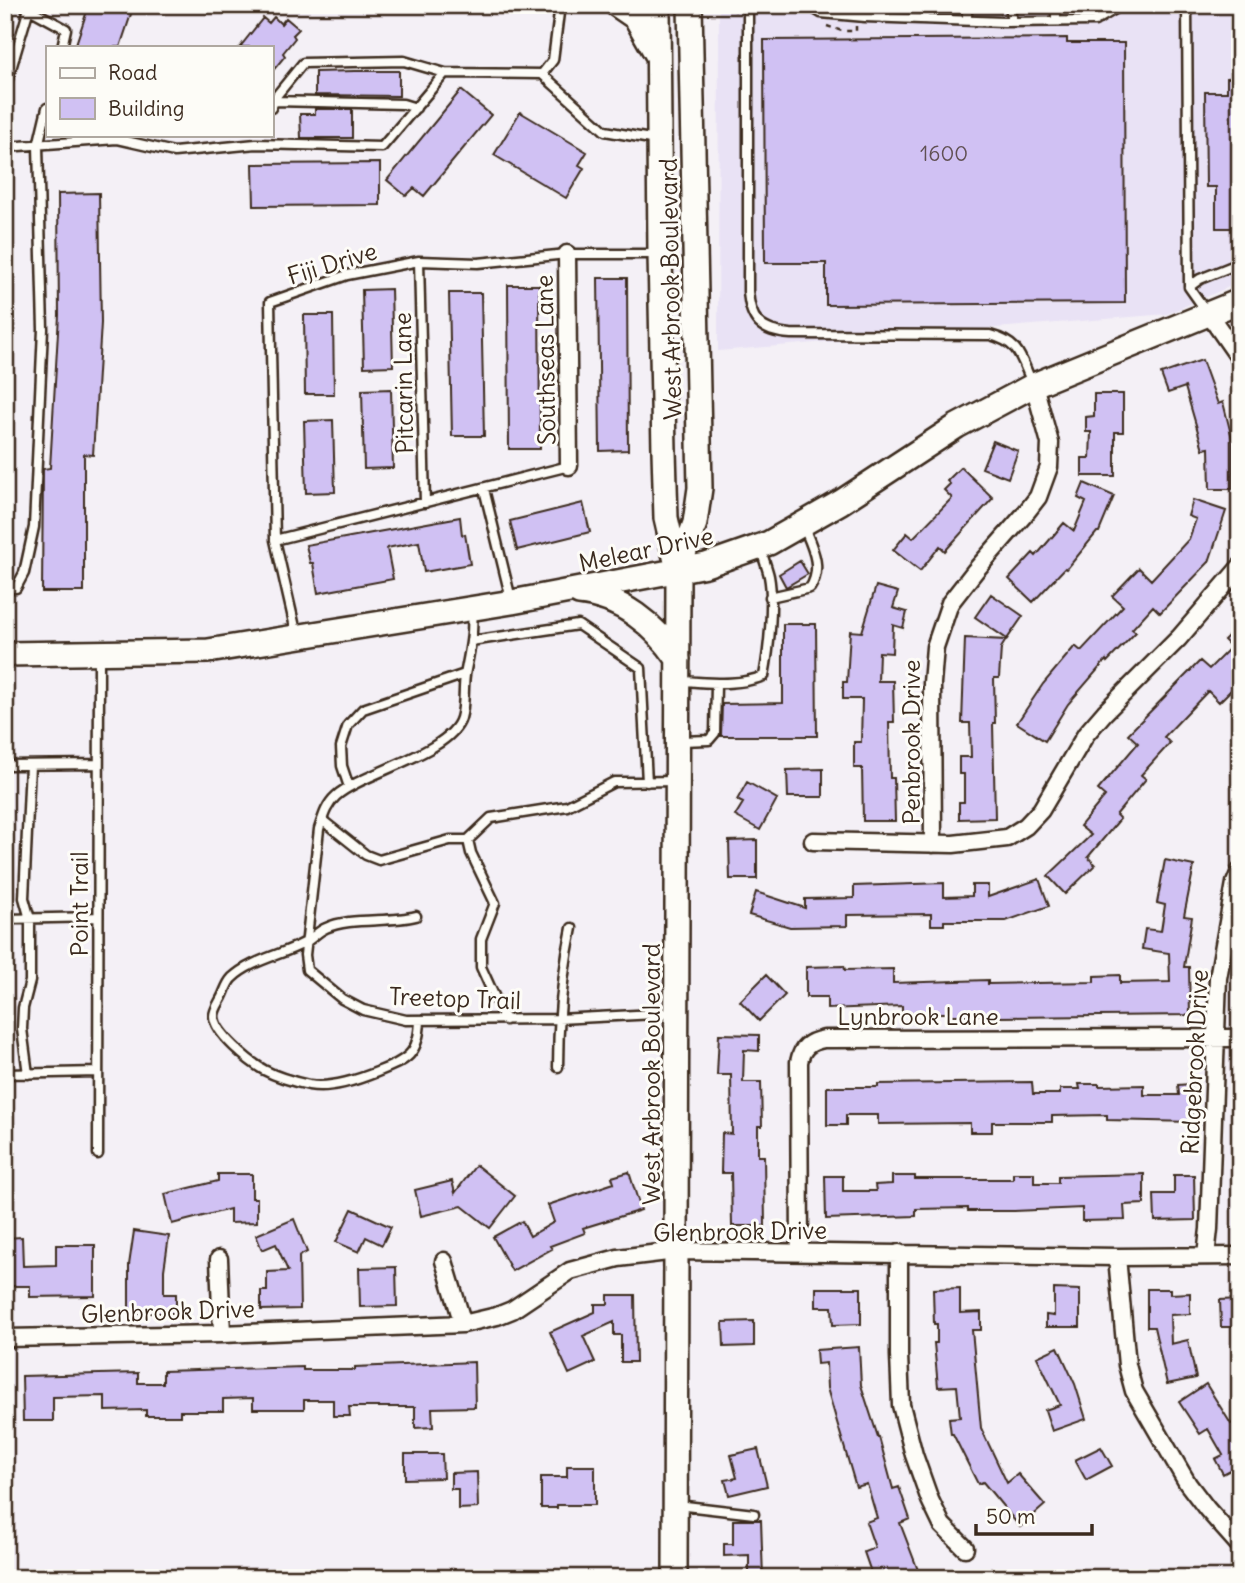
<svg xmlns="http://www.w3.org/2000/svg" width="1245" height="1583" font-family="Delius,sans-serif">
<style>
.built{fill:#e9e2f5}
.building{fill:#d0c1f3;stroke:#3b2a1e;stroke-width:2}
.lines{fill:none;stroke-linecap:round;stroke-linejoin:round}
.lane-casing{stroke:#3b2a1e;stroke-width:13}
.street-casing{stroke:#3b2a1e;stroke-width:21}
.secondary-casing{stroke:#3b2a1e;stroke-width:28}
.path{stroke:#3b2a1e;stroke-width:2.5;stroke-dasharray:5 5;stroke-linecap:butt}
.lane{stroke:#fdfcf7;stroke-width:8}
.street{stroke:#fdfcf7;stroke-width:16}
.secondary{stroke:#fdfcf7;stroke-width:23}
.labels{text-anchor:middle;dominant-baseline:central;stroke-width:6;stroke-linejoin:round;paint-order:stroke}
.number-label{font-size:21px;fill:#605053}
.street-label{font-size:24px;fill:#3b2a1e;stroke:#fdfcf7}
</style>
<rect width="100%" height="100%" fill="#f4f0f6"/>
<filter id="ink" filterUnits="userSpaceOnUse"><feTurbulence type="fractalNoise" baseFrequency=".0143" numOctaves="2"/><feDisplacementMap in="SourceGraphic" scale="14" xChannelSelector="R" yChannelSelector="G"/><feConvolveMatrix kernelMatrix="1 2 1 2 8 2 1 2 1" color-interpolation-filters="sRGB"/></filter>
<g filter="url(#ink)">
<path class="built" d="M719,5h521v277l-73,32 -449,37z"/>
<path class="building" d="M89,5h45l-14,42h-45z
M274,17l7,7 5,-6 13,11 -6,6 2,3 -12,15 2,3 -14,17v-26h-31l23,-29 6,5z
M1067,38v5h57l1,260 -299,2v-42h-61l-1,-223z
M355,71h44v25l-84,-1v-23z
M1240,77v151h-24v-41h-10l-1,-95h22v-14z
M461,90l30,25 -67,81 -10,-8 -8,8 -19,-16z
M315,109h37v29h-51l-1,-24h15z
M520,112l67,40 -8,13 5,3 -18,30 -72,-43z
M380,163v42l-126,1 -1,-42z
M99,193l2,130 -8,132 -9,-1v138h-42l1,-123 7,-1 9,-153 -1,-121z
M598,278h29l1,172 -28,1z
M508,285h31l1,164h-31z
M391,289l2,77 -29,1 -2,-77z
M449,293h32l3,143h-32z
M304,315h29l1,79h-29z
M1202,360l16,44 5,-2 10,40 -1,47h-22l-1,-41 -6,1 -18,-62 -17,6 -7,-19z
M391,389l2,79 -29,1 -2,-79z
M1094,394h29v38h-8v44h-33v-18h8l1,-26h-5v-15l8,-1z
M333,420l2,72 -29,1 -2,-72z
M993,441l25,10 -10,27 -26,-10z
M961,467l32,31 -48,53 -5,-5 -20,25 -27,-21 14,-17 6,5 39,-40 -8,-8 6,-6 -3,-3z
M1084,483l30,13 -15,36h-2l-30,37 -2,-1 -32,34 -24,-23 24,-26 3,3 28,-33 10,8 12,-29 -8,-4z
M1193,500l33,11 -17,51 -49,51 -7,-7 -21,23 4,3 -29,30 -1,-2 -38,44 -23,37 -28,-18 26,-39 32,-38 6,5 42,-45 -11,-10 27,-28 12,12 38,-41 7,-20 -8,-3z
M583,503l7,29 -73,18 -7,-29z
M460,517l2,18 3,-1 5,30 -46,8 -5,-30 -27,5 -5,1 6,31 -75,14 -5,-30h-3l-4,-18z
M800,561l8,13 -22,13 -7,-13z
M876,586l22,6 -5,16 14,4 -4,16 -10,-3 -1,28 -13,-1 -1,29h15l1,41h-5l1,56h4l1,43h-32l-1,-53h-8v-26h7l1,-43h-19v-17h4l3,-51 12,1z
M991,594l32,22 -16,23 -32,-22z
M783,624h33l1,112h-96l1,-32 61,-1z
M1240,624v57l-21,21 -11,-11 -44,46 6,6 -29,32 5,4 -30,36 4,4 -32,38 7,8 -30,29 -17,-18 43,-41 -11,-9 25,-30 -7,-6 40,-47 -10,-9 72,-73 9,8 22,-22 -7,-7z
M965,638l41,2 -5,8 -2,30h-5l1,45h-2l2,95 -36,1v-17h5v-28h-5v-17h12l-1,-34h-8z
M823,769v28h-35l-1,-27z
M747,782l30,17 -17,31 -25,-14 8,-13 -6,-3z
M757,840v39h-27l-1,-38z
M1165,860l29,6 -10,50 8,1 -8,50h5l1,48 -194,2v-2h-46v-2h-48v-7l-75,3v-12h-21v-30l38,-1 1,4 48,-1v14l95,-3v4l106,-2v-6l26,-1v8l50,-1 -1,-29 -27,-4 3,-20 16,2 4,-26 -8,-2z
M1039,879l10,27 -43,15h-62v4h-13v-11l-84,1v11l-57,1 -41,-12 7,-23 49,16v-9l49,-1v-12l90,-3v14l28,-1v-11h16v12z
M766,975l19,20 -26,26 -19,-20z
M719,1034l40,1v16l-15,-1 -1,32h18l1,44h-4v30h6l1,70h-33l-1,-53h-10l1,-40 10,1 -1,-59h-14z
M1032,1082l1,12h27v-5h20l-1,-5h20v2l45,-1v10h35l-1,-10 13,-1 1,38 -85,-2v-5l-55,1v6h-60v10h-22v-9l-92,1v-9h-32v10h-19v-38h51v-3z
M476,1165l39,31 -25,32 -28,-22 -41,10 -6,-26 37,-9 3,12z
M629,1172l12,38 -58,18 2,5 -35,13 2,3 -40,22 -19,-34 29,-16 8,15 24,-14 -6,-17 66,-22 -2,-6z
M1013,1173h21v10h24v-7l86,-2v30l-20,1 1,15 -43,1v-13l-68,3h-46v-3l-52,1v7l-90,3 -1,-43h18v15h33l-1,-6 17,-1v-8h23v3h98z
M218,1174h34v24h5v24l-27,1v-14l-58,15 -7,-30 53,-13z
M1174,1175h20l1,45 -40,1 -1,-27h20z
M352,1209l39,18 -9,18 -16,-8 -7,15 -23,-10z
M294,1219l13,33 -8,4 1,53 -39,1v-19h6v-19l21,-1 -12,-27 -14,6 -6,-15z
M134,1231l35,5 -5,34v24h12v19h-47v-48z
M22,1237l1,29 33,-1v-20h39v51l-65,1v-11h-25v-48z
M396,1267l1,39 -37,1 -1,-39z
M816,1288h45v36l-28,1 -1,-18h-16z
M960,1288v25l21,-1v18h-9l9,98 26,55 11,-9 27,31 -25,22 -37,-45 -5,2 -25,-50h-2l-2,-16 11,-1 -3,-31 -19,1 -4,-44h3v-19h-3l-1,-35z
M1054,1289l26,1v37h-34v-12l8,1z
M1147,1289h23v5l20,-1v21l-20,1 1,29 17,-4 8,38 -29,6 -13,-57h-7z
M608,1295h27l1,67h-15v-27h-7v-13l-31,14 12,26 -26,12 -19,-42 45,-20v-8h13z
M1240,1299v28h-19l-1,-27z
M754,1321v25l-30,1 -1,-25z
M859,1347l2,38 17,52h1l14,52 6,-2 11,32 -10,4 21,55h-48l-9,-26 11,-4 -9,-26 11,-4 -10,-34 -11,3 -29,-99 -1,-25 -9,1 -1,-14z
M1058,1347l17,37 11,35 -34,12 -7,-21 15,-5 -23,-48z
M474,1362l1,45 -43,1 1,19 -18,1v-21h-66l1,9h-17v-16h-29v9h-51v-11l-30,1v12h-43v5h-34v-6l-41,1v-15l-52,1v24h-30l-1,-45 116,-3v10h25v-12l140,-4v3h52v-3z
M1206,1384l25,40 9,-5v46l-17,9 -8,-15 8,-4 -15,-26 -8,5 -21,-32z
M1101,1447l11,19 -26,14 -11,-20z
M758,1449l9,37 -38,9 -4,-15 12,-2 -6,-23z
M405,1454h37l1,24 -38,1z
M567,1466h28v39h-38v3h-16v-31h26z
M477,1472l1,36 -20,1v-20h-7v-16z
M733,1520h28l2,58h-14v-23l-25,1v-12h9z"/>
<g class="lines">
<defs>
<path id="lane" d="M748,5v286c2,29 12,41 43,43l199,1c30,8 30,21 42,48
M808,5l13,8 44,4 139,5 91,-1 27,-16
M882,5l1,13
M924,5v14
M1011,5v16
M1056,5v16
M1099,5v14
M1187,5l2,282 17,24
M24,6l42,23 -4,18
M967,20v-15
M542,74l11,-14 7,-55
M5,89l25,-84
M274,101l129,3 13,4
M271,108l6,-13 26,-32 101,-2 41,12
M5,147l112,-8 57,13 82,-8 126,3 63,-74 97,1 63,57 51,9
M419,261l6,242
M1189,287l11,-8 40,-16
M484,489l27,110
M275,540l294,-74
M5,588h11l8,-15 10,-46 9,-198 -5,-183 9,-38
M770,597l40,-9c14,-21 1,-43 -7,-63
M472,611c2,22 -3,43 -7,64 -2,14 0,30 -4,43 -10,35 -100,55 -125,78 -10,9 -13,21 -17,33l-14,126 2,15 35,29 21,11 43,10 152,-1 117,-6
M297,636l-22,-96 -5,-238 77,-27 72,-14 59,2 89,-9h93
M471,641l107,-16 63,43 6,114
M679,681c30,1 56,6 85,-5 5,-26 10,-74 5,-100 -2,-9 -6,-18 -8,-27
M681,741l28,-1 6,-7 1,-48
M5,765l93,-1
M349,787l-7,-21 -1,-19 7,-22 15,-16 102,-35
M322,820l44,35 13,5 71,-20h18
M416,916c-27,7 -67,1 -90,12 -8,3 -14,11 -22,15 -22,12 -53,17 -72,35 -5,5 -7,13 -10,19 -3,6 -8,13 -8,19 0,17 36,46 50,54 13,7 31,12 45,15 22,4 48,-5 68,-13 30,-12 42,-17 43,-52
M5,919l93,-2
M505,1020l-24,-53v-28l14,-36 -24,-50 -3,-13 23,-22 76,-12 47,-24 61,-1
M558,1067c0,-47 4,-92 14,-139
M5,1074l93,-2
M28,1074l-6,-45 1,-21 7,-27v-62l-6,-21 6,-133
M98,1154l1,-500
M677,1505l77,9"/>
<path id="street" d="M567,254l2,212
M1208,313l32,46
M813,841l140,3 54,-6 19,-12 15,-16 45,-76 19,-22 74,-74 61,-71
M933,844l-1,-161 3,-36 15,-44 25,-32 49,-56 14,-18 11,-30 1,-24 -16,-58
M800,1252l-1,-190c3,-15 10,-20 25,-23l416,-1
M899,1253v102l2,50 13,50 16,45 12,25 23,23
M1206,1256l3,-27 9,-251 17,-95 5,-12
M1117,1257l10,108 7,26 54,93 19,25 33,37
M219,1259l3,75
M444,1261l19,63
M5,1338l217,-4 241,-10 34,-8 15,-6 58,-39 48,-13 58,-7 441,6 123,-1"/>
<path id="secondary" d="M617,5l19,13 20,35
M658,5l2,249 4,197 2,67 12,52 -3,1008
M678,570l17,-47 5,-35 -10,-483
M579,593c42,4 76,32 99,66
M5,654l203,-3 304,-49 194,-37 63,-22 72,-41 116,-76 77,-41 206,-84"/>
</defs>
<use href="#lane" class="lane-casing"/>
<use href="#street" class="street-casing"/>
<use href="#secondary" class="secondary-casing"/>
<path class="path" d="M723,5l13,6
M787,5l12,7
M761,13l5,-8
M827,26l15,5h14v-5"/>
<use href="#lane" class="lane"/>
<use href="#street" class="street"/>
<use href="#secondary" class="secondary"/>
</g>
</g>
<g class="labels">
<g class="number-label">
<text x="944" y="153">1600</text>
</g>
<g class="street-label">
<text transform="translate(332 263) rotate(-17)">Fiji Drive</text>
<text transform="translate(670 289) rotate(-91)">West Arbrook Boulevard</text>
<text transform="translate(545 360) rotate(-91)">Southseas Lane</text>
<text transform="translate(403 383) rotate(-91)">Pitcarin Lane</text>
<text transform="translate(646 549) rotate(-12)">Melear Drive</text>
<text transform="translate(911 742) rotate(-90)">Penbrook Drive</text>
<text transform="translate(79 904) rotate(-90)">Point Trail</text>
<text transform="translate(455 998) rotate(2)">Treetop Trail</text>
<text x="918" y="1016">Lynbrook Lane</text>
<text transform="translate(1194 1062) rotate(-87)">Ridgebrook Drive</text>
<text transform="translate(651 1074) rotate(-90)">West Arbrook Boulevard</text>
<text transform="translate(740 1231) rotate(-1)">Glenbrook Drive</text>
<text transform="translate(168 1311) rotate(-2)">Glenbrook Drive</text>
</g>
</g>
<rect width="1245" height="1583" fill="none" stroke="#fdfcf7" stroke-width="28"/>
<rect x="14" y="14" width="1217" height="1555" fill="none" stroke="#3b2a1e" stroke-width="2.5" filter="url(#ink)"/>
<rect x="46" y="46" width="228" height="91" fill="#fdfcf7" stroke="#afa8a0" stroke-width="2"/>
<rect x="60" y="68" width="35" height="10" fill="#fdfcf7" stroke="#afa8a0" stroke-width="2"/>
<text x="108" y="80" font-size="21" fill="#3b2a1e">Road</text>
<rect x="60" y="98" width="35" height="21" fill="#d0c1f3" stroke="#afa8a0" stroke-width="2"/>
<text x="108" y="116" font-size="21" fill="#3b2a1e">Building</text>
<path d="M976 1524v10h116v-10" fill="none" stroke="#3b2a1e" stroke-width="3.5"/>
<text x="986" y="1524" font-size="21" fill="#3b2a1e" stroke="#fdfcf7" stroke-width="5" paint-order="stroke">50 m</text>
</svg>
